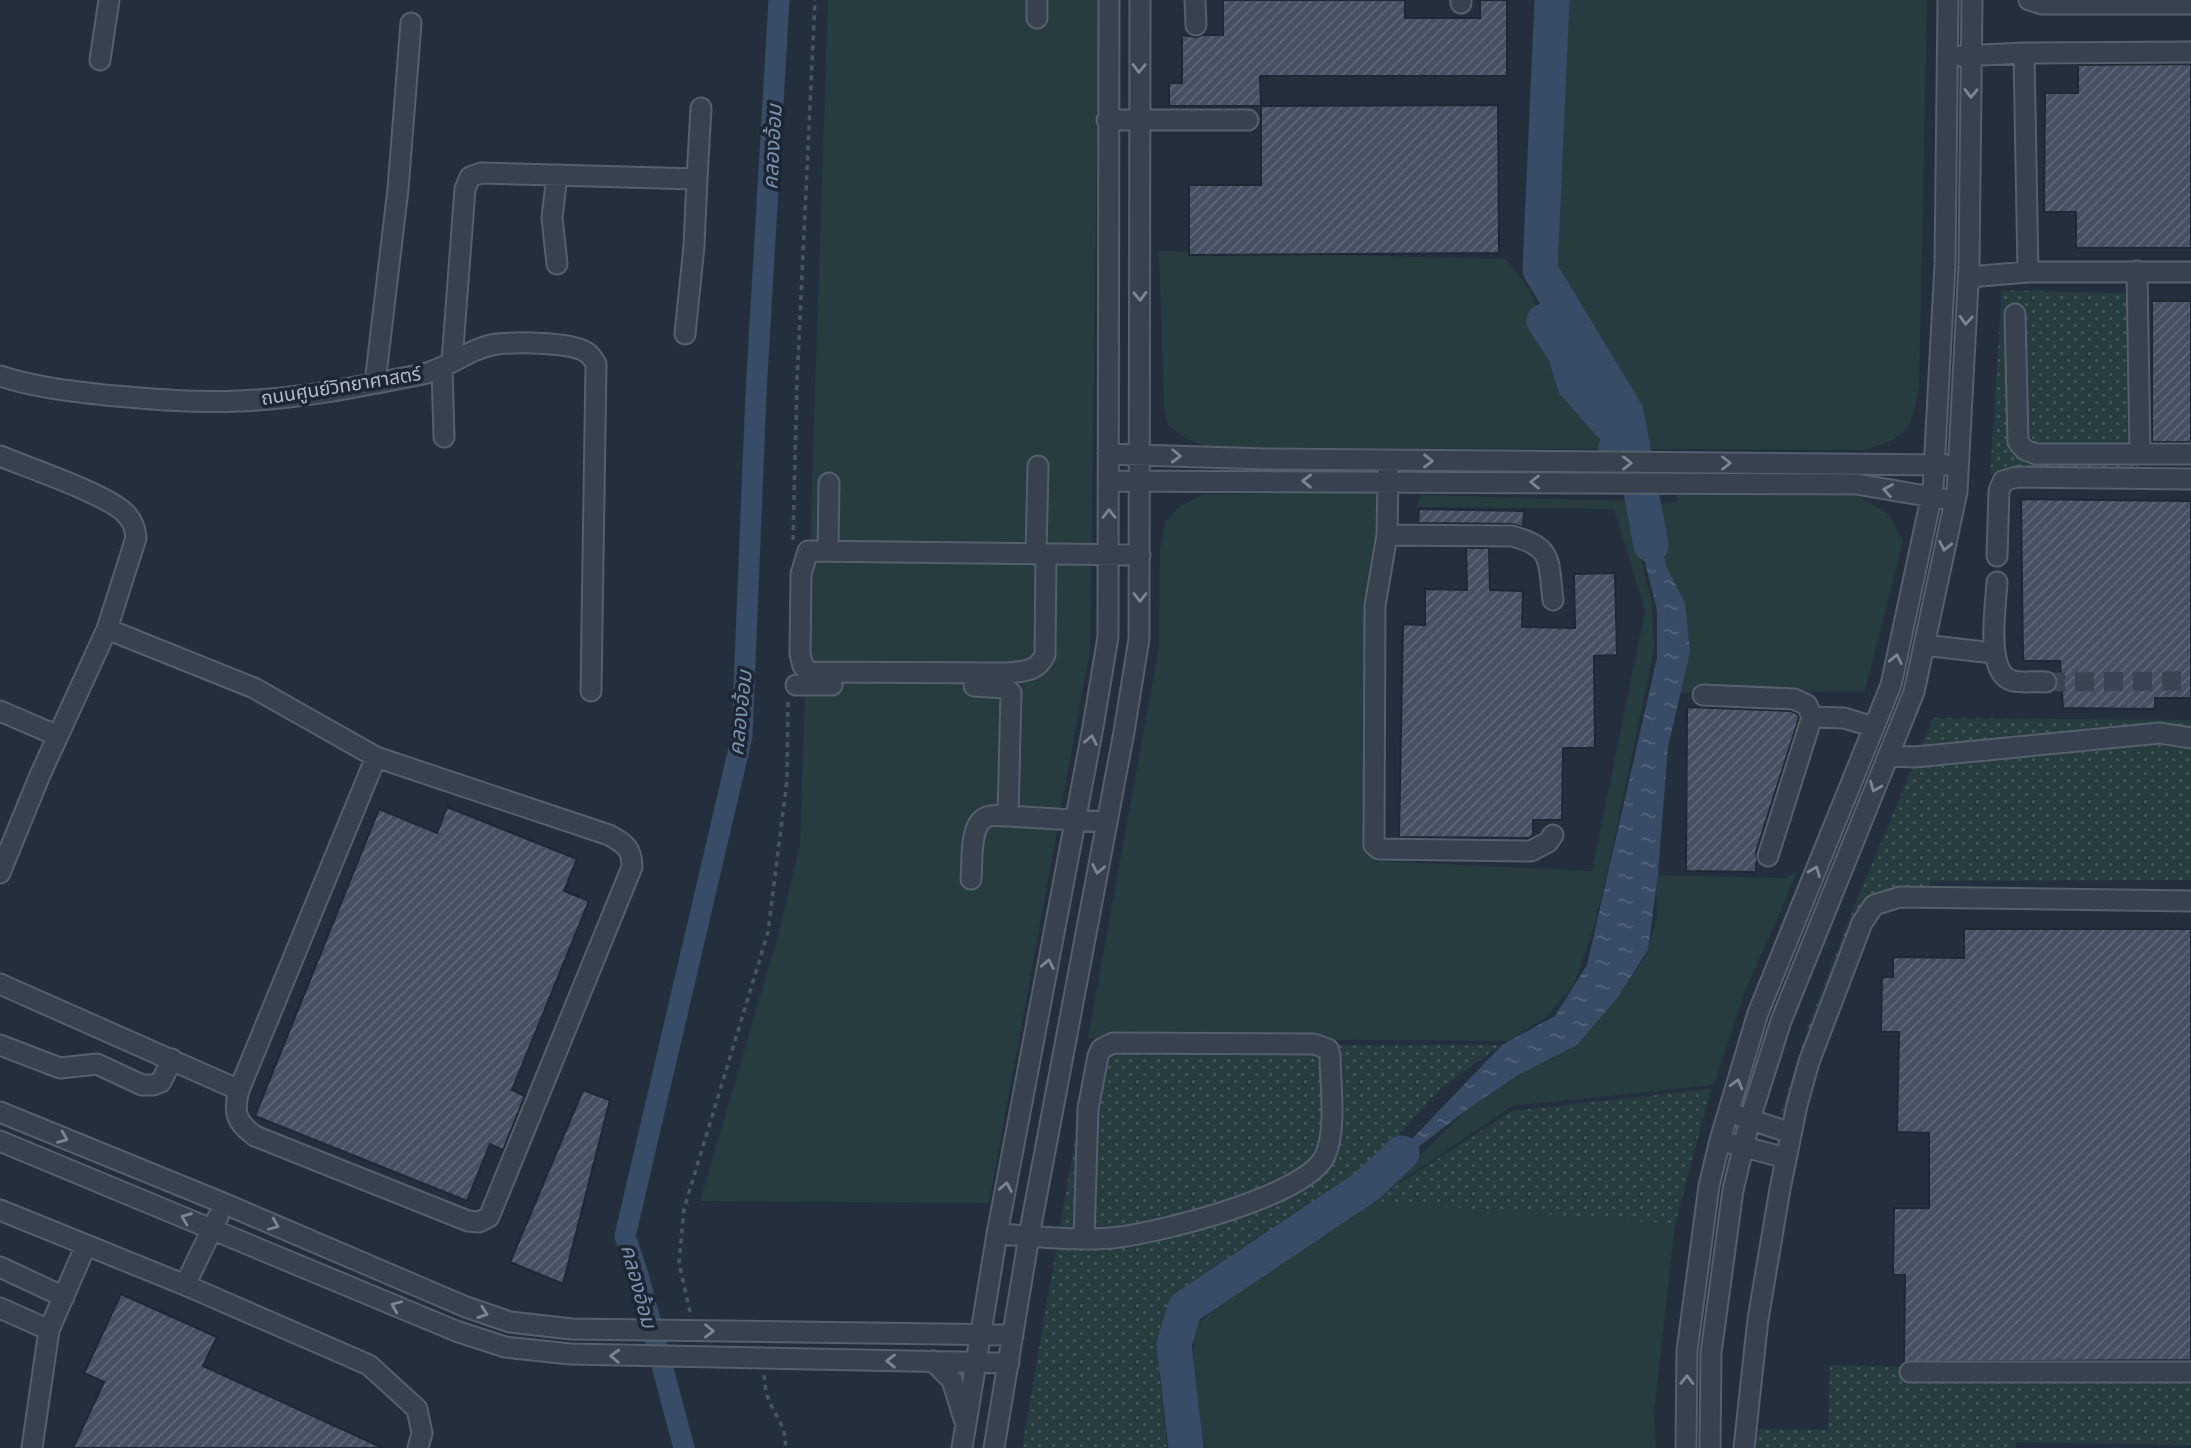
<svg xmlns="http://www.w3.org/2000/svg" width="2191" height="1448" font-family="Poppins,'Noto Sans Thai',sans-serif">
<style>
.grass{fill:#263c3f}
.park{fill:url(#park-dots)}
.water{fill:url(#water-ripples)}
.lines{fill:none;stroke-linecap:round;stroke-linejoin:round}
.canal{stroke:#394c67;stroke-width:21}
.river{stroke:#394c67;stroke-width:35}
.building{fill:url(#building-hatch);stroke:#1f2835;stroke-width:2}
.minor-tunnel{stroke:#3a4453;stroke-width:19;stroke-dasharray:19 10;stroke-linecap:butt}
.minor-casing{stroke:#565f6c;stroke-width:23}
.path{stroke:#44595c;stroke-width:3.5;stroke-dasharray:5 5;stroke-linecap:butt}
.minor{stroke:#38414e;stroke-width:19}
.oneway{stroke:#7c8592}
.labels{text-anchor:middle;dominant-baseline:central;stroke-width:7;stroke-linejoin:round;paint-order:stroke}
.street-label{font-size:19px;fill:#b4bcc9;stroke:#1d2633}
.water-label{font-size:21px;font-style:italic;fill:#7c92b1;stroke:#1d2633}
</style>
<defs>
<pattern id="park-dots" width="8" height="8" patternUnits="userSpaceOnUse" patternTransform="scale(1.75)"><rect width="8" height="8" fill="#263c3f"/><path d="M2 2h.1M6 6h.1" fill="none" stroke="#435659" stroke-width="1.8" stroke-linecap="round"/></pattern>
<pattern id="water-ripples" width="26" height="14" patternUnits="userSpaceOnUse" patternTransform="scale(1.75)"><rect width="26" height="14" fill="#394c67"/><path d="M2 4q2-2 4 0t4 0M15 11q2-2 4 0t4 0" fill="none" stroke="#53647b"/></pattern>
<pattern id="building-hatch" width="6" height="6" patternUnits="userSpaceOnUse" patternTransform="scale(1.75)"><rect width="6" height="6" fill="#455162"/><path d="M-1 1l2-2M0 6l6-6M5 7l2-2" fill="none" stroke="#5d6877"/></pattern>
</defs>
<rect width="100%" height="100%" fill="#242f3e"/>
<path class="grass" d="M828,0h271l-9,651 -101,552 -289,-2 77,-262 23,-94z
M1555,0h372l-8,388c-9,44 -10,48 -53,62l-219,-1 -5,-19 2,-15 -93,-142z
M1159,251l347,8 23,30 16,36 20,28 10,32 43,50 -5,14 -401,-1 -26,-9 -18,-14 -4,-19z
M1377,492l3,14 -4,355 216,10 53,-260 -31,-102 -198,-2 6,-12 207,6 6,36 17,66 2,47 -45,215 -16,65 -19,54 -27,32 -38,25 -421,-3 71,-392 1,-99 5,-24 14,-16 23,-12z
M1677,495l180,1 33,19 13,27 -38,149 -185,2 5,-90 -18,-35 -10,-37 -2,-26 22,-3z
M1798,871l-54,123 -30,91 -202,21 -139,94 302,24 -21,189 2,35h-452l-10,-74v-46l19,-19 159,-108 96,-92 50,-34 100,-78 28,-41 11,-38 -1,-43 129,3z"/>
<path class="park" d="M2002,290l137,4 -1,180h-148z
M1933,718l258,2v160l-261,1 -4,16 -48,7 -85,211 -13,1 29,-92 45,-117z
M1501,1045l-61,44 -86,95 -167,103 -26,39 -2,44 8,78h-145l69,-402z
M1711,1089l-36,135 -303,-23 140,-90z
M1830,1365l361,9v71l-175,-3v6h-278l-2,-19 92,1z"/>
<path class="water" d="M1629,498h28v33l10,37 18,35 5,49 -22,95 -10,126 -10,77 -30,47 -41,48 -59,30 -50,34 -101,77 135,-141 53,-29 32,-51 70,-307v-48z"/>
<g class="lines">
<path class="canal" d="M684,1448l-46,-173 -13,-39 117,-500 14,-343 23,-393"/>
<path class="river" d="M1552,0l-12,270 86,142 25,133
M1544,321l21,32 10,32 46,52 -5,11
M1186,1448l-12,-104 11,-36 182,-122 35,-33"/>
</g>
<path class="building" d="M1223,0h182v18h75v-18h27v76h-247l1,30h-92v-23h13v-48l14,2 7,-2h20z
M2191,64v184h-115v-36h-32l1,-119h33v-28z
M1498,105l1,148 -310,2v-70h72v-79z
M2152,301h39v141h-39z
M2021,499l170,2v197h-36v11l-92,-1 -3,-47h-37z
M1419,509l105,2 -1,16 -11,-3 -94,-1z
M1466,548h23l1,42 33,1 -1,36 53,1 -1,-54 41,-1 2,82 -23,1 1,92h-32l-1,72h-29v16l-4,2 -130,-1 4,-213 22,1v-36l42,1z
M1687,707l104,4 7,3 1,4 -43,134 2,11h-2v9l-70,-1z
M447,807l130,52 -13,32 25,10 -77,189 13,6 -22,54 -13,-6 -23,57 -212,-85 124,-307 58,24z
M1964,929h227v431l-287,2 1,-87h-12l1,-67h35v-75l-32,-1 2,-100h-18l1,-55h11v-20l71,1z
M583,1090l27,10 -47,184 -53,-22z
M121,1294l96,43 -14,29 180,82h-310l31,-66 -20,-9z"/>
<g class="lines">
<path class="minor-tunnel" d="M2046,682l145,-1"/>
<defs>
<path id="minor" d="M1195,0l1,25
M1461,0v3
M2029,0l13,4h149
M1037,18v-18
M2024,53l4,219
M1961,56l63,-3 167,-1
M100,60l9,-60
M1107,120h141
M697,179l4,-71
M557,264l-5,-46 5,-43
M2137,271l3,183h51
M1969,277l59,-5h163
M2015,314l3,128 7,8 11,4h104
M452,361l13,-172 5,-12 11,-4 216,6 -3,67 -9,88
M442,368l2,69
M0,376c33,11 70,15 105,19 44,4 88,8 133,6 62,-2 124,-15 185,-27 26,-6 46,-26 74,-30 20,-2 73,-2 89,8 5,3 7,7 10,12l-5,327
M375,383l23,-194 13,-166
M1108,454l157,5 682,6
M0,456c29,12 106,38 125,57 8,8 10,15 11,25l-29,91
M1388,472l-1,63 -12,71 -1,239 5,4 152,2 17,-9 5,-7
M1109,481l747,3 88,15
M1387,535l125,1c42,11 36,25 41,64
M828,550l1,-67
M1036,554l2,-88
M1046,554l-1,101c-8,17 -21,16 -38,18l-197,-1 -7,-6 -3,-12 1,-80 7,-23 332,4
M1997,556l2,-65 4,-10 14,-4 174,2
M1997,582c-1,23 -13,92 16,99 10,2 23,0 33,1
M1924,645l69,8
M796,685h36
M974,686l32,2 5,5 -3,123 99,6
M1703,695l91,4 13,6 5,12 -44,139
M0,711l58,25
M1812,717l32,1 30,9
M1888,756l27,1 245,-24 31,5
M0,873l40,-98 67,-146 147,59 122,69 233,78c15,8 23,13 23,32l-143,350 -10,5 -11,-1 -213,-85c-19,-14 -22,-23 -16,-46
M971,879c2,-18 -3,-59 19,-63 5,-1 12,0 18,0
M0,984l239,106 137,-333
M0,1045l60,23 37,-4 45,21h11l8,-3 11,-23
M0,1112l223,91 243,104 44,15 62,7 441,6
M1740,1116l51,17
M0,1141l456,190 49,16 65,7 439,9
M1733,1144l53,14
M0,1210l185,75
M218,1217l-33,68 184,80 48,44 5,24 -4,15
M997,1234c41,2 83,8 123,3 44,-6 186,-41 205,-81 12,-27 5,-72 5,-101l-2,-6 -14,-5 -201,-1 -12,6 -3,7 -10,53 -4,129
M0,1267l64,30
M0,1308l49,22 -17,118
M49,1330l37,-85
M933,1361l19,19 12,39
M1910,1372h281
M962,1448l35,-214 96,-507 15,-90 1,-637
M994,1448l35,-212 95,-504 15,-93 1,-639
M1686,1448l1,-97 22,-165 11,-46 38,-127 133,-328 42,-196 12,-225 3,-264
M1710,1448l1,-95 22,-163 17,-71 31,-98 133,-329 43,-200 12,-227 3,-265
M1744,1448l14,-129 22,-130 17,-84 12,-43 53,-139 12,-18 26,-8 291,4"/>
</defs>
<use href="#minor" class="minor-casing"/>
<path class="path" d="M793,540l4,-159 18,-381
M690,1312l-11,-49 5,-54 84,-277 19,-152 1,-79
M764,1375c1,7 1,16 4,23 7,19 20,29 17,50"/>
<use href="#minor" class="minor"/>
</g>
<defs><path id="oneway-chevron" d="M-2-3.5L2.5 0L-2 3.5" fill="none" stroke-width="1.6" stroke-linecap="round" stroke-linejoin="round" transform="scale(1.75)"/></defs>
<g class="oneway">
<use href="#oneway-chevron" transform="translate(1139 68) rotate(91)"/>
<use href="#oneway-chevron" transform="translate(1971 93) rotate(91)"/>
<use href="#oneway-chevron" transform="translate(1140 296) rotate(89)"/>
<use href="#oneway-chevron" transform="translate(1966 320) rotate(93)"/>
<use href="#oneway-chevron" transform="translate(1176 456) rotate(2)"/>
<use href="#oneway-chevron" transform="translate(1428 461) rotate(1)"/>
<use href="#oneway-chevron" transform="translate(1627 463)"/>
<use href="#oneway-chevron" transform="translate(1726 463)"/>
<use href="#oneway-chevron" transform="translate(1307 481) rotate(-179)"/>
<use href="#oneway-chevron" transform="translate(1535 482) rotate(-180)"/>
<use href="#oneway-chevron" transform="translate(1888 490) rotate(-170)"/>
<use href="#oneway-chevron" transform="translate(1109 514) rotate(-90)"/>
<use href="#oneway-chevron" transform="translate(1945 546) rotate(102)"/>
<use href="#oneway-chevron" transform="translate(1140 597) rotate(90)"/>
<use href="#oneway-chevron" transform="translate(1896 659) rotate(-78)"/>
<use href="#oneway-chevron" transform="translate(1091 740) rotate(-79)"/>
<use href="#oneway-chevron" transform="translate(1875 787) rotate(112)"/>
<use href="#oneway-chevron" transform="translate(1098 869) rotate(101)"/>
<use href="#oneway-chevron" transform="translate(1815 871) rotate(-68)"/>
<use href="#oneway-chevron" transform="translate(1048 964) rotate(-79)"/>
<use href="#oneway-chevron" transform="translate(1737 1084) rotate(-74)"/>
<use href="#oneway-chevron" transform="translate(63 1138) rotate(22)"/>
<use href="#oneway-chevron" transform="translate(1006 1187) rotate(-79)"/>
<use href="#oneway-chevron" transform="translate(186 1218) rotate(-158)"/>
<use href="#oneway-chevron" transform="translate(274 1225) rotate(23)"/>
<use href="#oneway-chevron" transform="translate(396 1306) rotate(-157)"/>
<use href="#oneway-chevron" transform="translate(483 1313) rotate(19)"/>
<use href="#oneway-chevron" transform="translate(709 1331) rotate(1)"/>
<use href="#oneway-chevron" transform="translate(615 1356) rotate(-178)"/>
<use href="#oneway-chevron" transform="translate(891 1361) rotate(-179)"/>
<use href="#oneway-chevron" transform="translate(1687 1380) rotate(-89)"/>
</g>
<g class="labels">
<g class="street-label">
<text transform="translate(341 386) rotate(-9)">ถนนศูนย์วิทยาศาสตร์</text>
</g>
<g class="water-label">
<text transform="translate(772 147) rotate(-87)">คลองอ้อม</text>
<text transform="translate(740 713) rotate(-84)">คลองอ้อม</text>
<text transform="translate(639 1286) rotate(75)">คลองอ้อม</text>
</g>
</g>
</svg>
